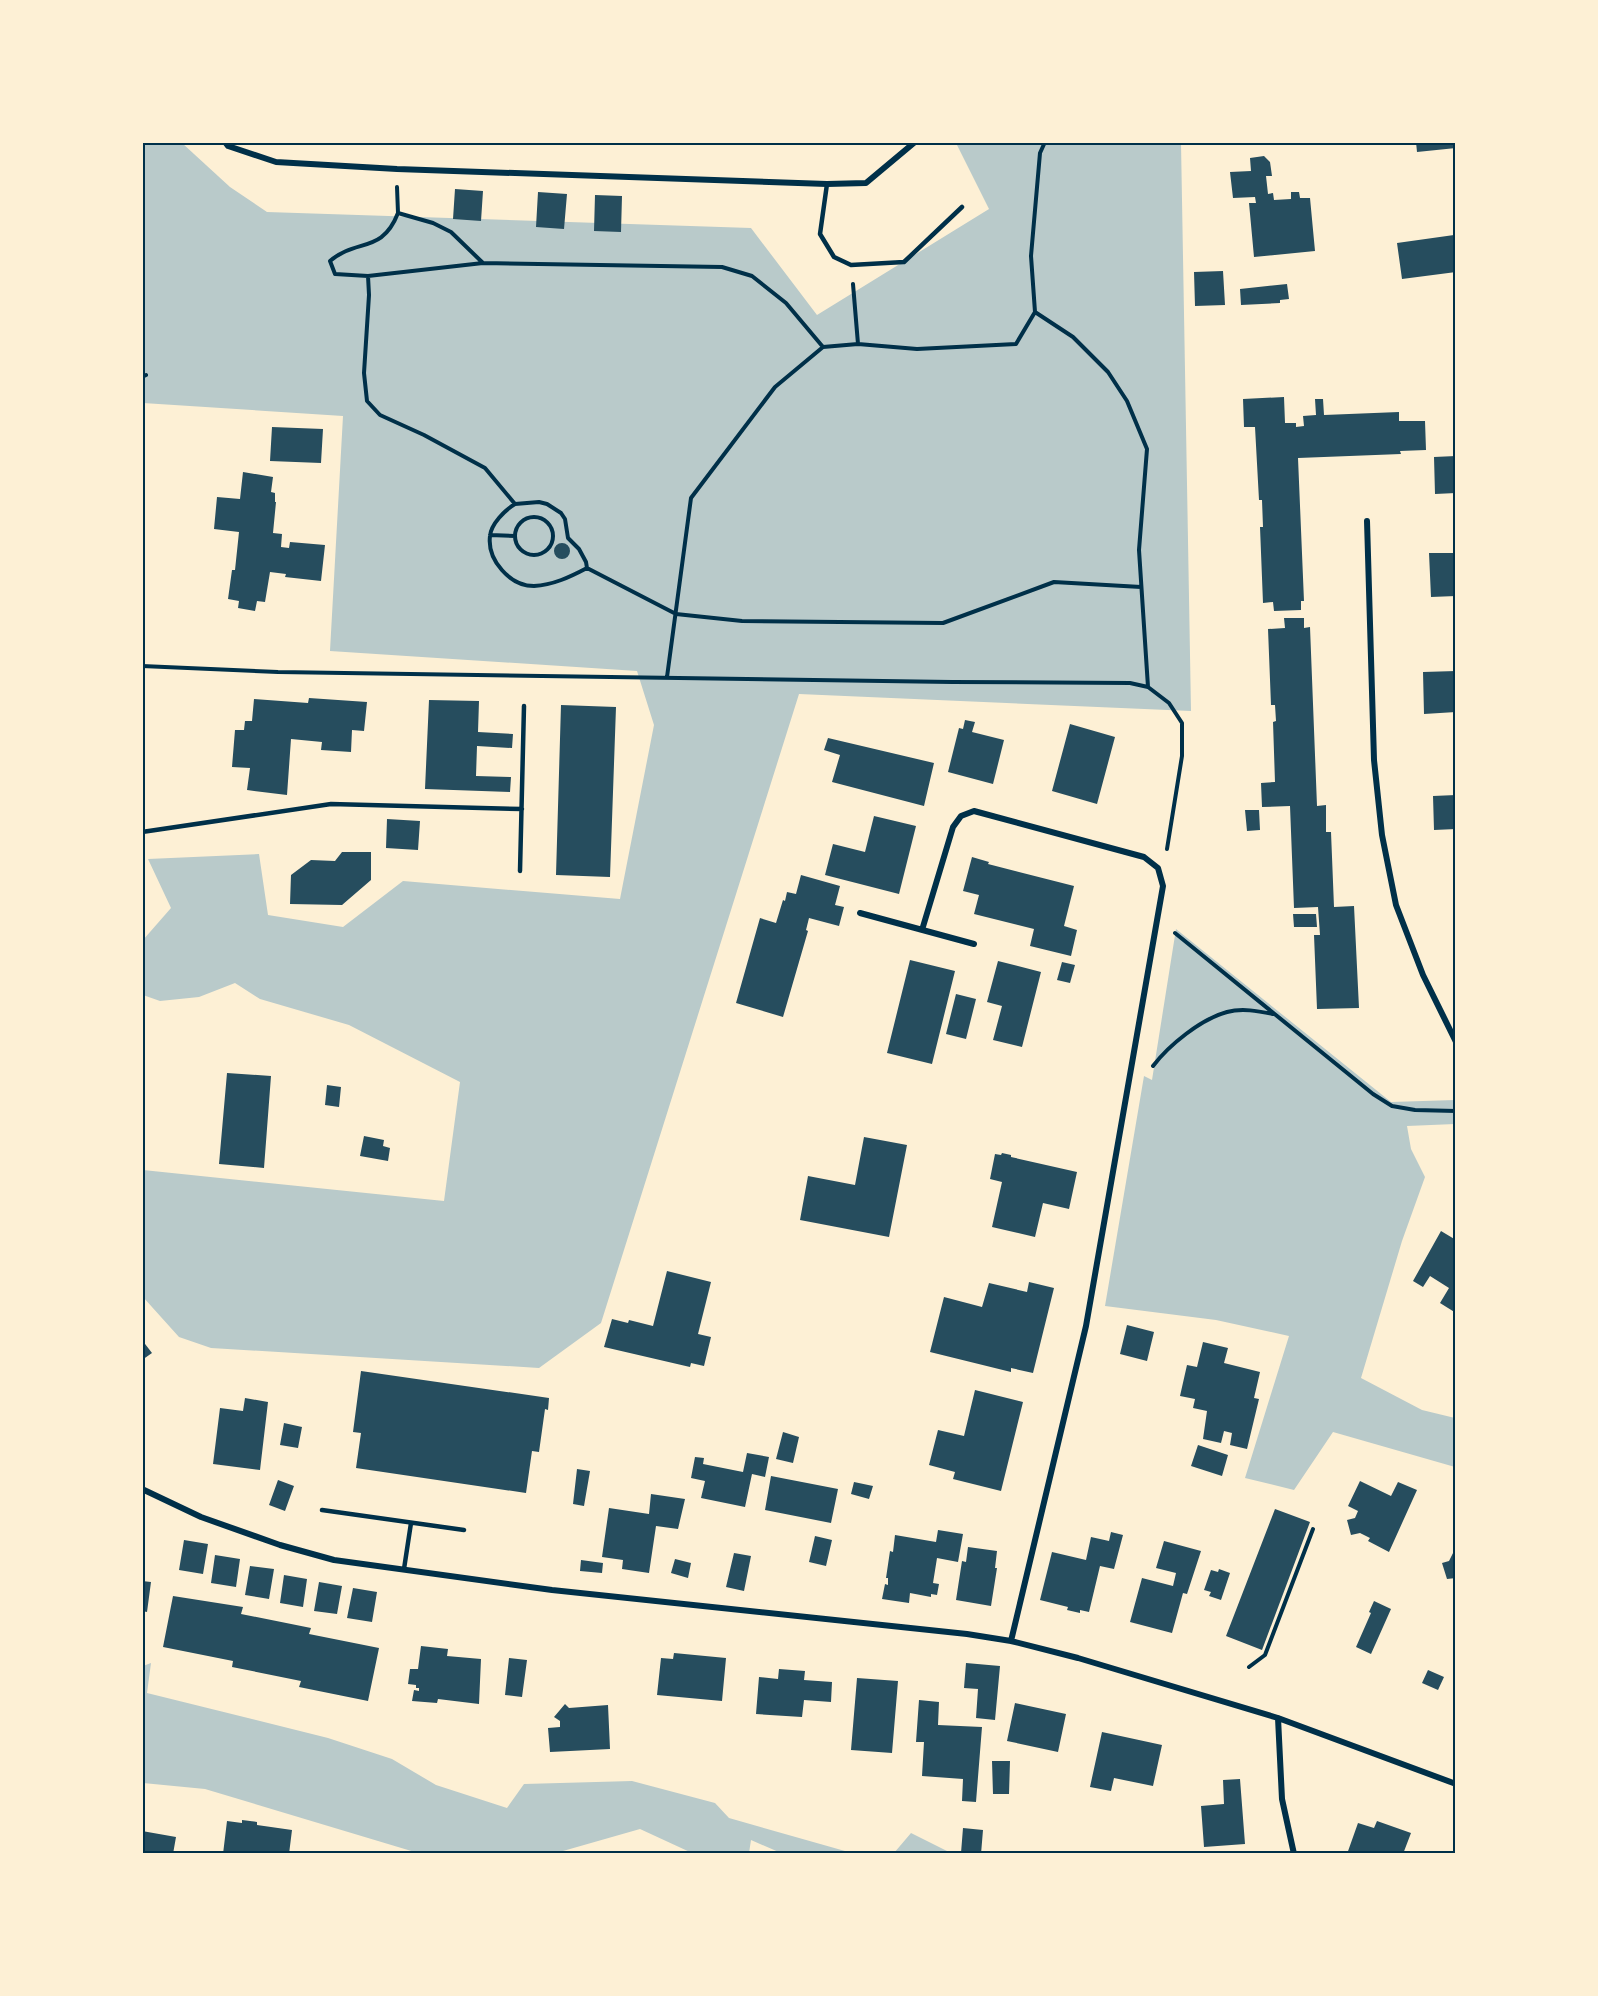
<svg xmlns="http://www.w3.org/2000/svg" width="1598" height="1996" font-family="'DejaVu Sans',sans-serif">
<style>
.green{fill:#b9caca}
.building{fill:#264d5e}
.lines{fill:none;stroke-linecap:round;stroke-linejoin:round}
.path{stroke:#003049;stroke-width:4}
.service{stroke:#003049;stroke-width:4.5}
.minor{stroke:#003049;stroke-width:6}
.neatline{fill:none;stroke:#003049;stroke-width:2}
</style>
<rect width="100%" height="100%" fill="#fdf0d5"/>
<path class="green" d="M143,143h39l48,44 37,25 484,16 66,87 172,-106 -33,-66h225l10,568 -392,-17 -198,629 -62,45 -328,-20 -32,-11 -36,-40v-127l301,31 16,-119 -111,-57 -89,-26 -25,-16 -36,14 -39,4 -17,-6v-55l28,-32 -23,-49 111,-5 9,61 75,12 60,-46 217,18 34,-174 -17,-54 -307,-20 13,-235 -200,-13z
M1176,929l215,173 64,-2v24l-48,2 4,23 14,28 -23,64 -41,137 61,32 33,8v49l-122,-35 -39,58 -49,-12 44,-142 -73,-16 -111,-14 39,-230 8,4z
M151,1663l-4,30 181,45 64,21 44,26 71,23 17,-24 108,-3 83,22 14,15 123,35h-71l-30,-13 -2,13h-57l-52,-24 -84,24h-138l-213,-64 -62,-6v-117z
M911,1833l40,20h-57z"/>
<path class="building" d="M1416,142h40v6l-39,4z
M1264,156l6,6 2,14h-6l2,18 5,-1 1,7 17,-1v-7h8l1,6h10l5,53 -61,6 -5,-54h7l-1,-6 -22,1 -3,-26 21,-1 -1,-13z
M455,189l28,2 -2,30 -28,-2z
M538,192l29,2 -3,35 -28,-2z
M595,195l27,1 -1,36 -27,-1z
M1454,235l2,37 -54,7 -5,-36z
M1223,271l2,34 -30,1 -1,-34z
M1287,284l2,15 -9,1v3l-39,2 -1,-16z
M1284,397l1,26h11v4l8,-1 -1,-10 13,-1 -1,-16h8l1,16 75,-3v9h26l1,29 -26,1 1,3 -103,4 6,143h-3v9l-27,1 -1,-9 -10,1 -3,-76h3l-1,-27h-3l-4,-73h-11l-1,-28z
M272,427l51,2 -2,34 -51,-2z
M1456,456v37l-21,1 -1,-37z
M243,472l30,5 -2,15 4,1v9h1l-3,31 9,1 -1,13 8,1 1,-6 35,3 -4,36 -36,-4 1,-3 -16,-2 -5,30 -8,-1 -2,10 -17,-3 1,-7 -11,-2 4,-29h3l4,-38 -25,-3 3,-32 23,2z
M554 551a8 8 0 1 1 16 0a8 8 0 1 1-16 0Z
M1429,553h27v43l-25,1z
M1284,618h20v10l6,-1 7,179 9,-1v27h5l3,75 20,-1 5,102 -42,1 -3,-74h6l-2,-28 -24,1 -4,-102 -28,1 -1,-24 14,-1 -2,-60 3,-1 -1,-16h-4l-3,-76 17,-1z
M1456,671v41l-32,2 -1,-42z
M309,698l58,4 -3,29 -12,-1 -1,22 -30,-2 1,-8 -31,-3 -4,56 -40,-5 3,-22 -18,-1 3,-37h9l1,-9h7l2,-22 54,4z
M429,700l50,1 -1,31 35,2 -1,14 -35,-2 -1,30 35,1 -1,15 -85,-3z
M561,705l55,2 -6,170 -54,-2z
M965,720l10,2 -3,10 32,8 -11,44 -45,-12 11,-44 4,1z
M1070,724l45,13 -18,67 -45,-13z
M828,738l106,25 -10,43 -92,-24 8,-27 -16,-5z
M1456,795v34l-22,1 -1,-34z
M1245,810h14l1,20 -13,1z
M874,816l42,10 -17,68 -74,-19 8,-31 32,8z
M387,819l33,2 -2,29 -32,-2z
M342,852h29v28l-29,25 -52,-1 1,-29 20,-15 24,1z
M972,857l17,5 -1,2 86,22 -10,40 13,4 -6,26 -41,-10 4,-17 -60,-15 5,-19 -16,-4z
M801,875l39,11 -5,19 9,2 -5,19 -30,-8 -3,12 2,1 -25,86 -47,-14 24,-85 16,5 7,-23 2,1 2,-9 9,2z
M1293,914h23l1,13h-23z
M910,960l45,11 -23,93 -45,-11z
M998,961l43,11 -19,75 -29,-7 9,-34 -15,-4z
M1062,962l13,3 -5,18 -13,-3z
M956,994l20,5 -10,40 -20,-5z
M227,1073l44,3 -7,92 -45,-4z
M327,1085l14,2 -2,20 -14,-2z
M364,1136l20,4 -1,6 7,2 -2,13 -28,-5z
M864,1137l43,8 -18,92 -89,-17 8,-44 47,9z
M1002,1153l9,2v2l66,15 -8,37 -26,-6 -8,34 -43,-10 10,-45 -12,-3 5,-25 6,1z
M1441,1231l15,9v73l-16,-10 9,-15 -19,-12 -7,11 -10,-6z
M667,1271l44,11 -13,52 13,3 -7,29 -13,-3 -1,4 -86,-20 8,-28 16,4 1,-3 24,6z
M1029,1282l25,6 -21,85 -22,-5v4l-81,-20 14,-55 38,10 7,-24 38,9z
M1127,1325l27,7 -7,29 -27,-7z
M142,1340l10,13 -10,7z
M1203,1342l25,6 -4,15 36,9 -6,26 5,1 -12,50 -17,-4 2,-12 -8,-2 -3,12 -18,-4 4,-28 -14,-3 2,-9 -15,-3 7,-31 10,2z
M361,1371l188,27 -1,12 -3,-1 -6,43 -7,-1 -6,42 -170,-25 5,-35 -8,-1z
M975,1390l48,12 -22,89 -48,-12 2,-7 -26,-7 9,-35 26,6z
M245,1398l23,4 -8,68 -47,-6 7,-56 23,3z
M284,1423l18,4 -4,21 -18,-3z
M783,1432l16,5 -6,26 -17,-4z
M1198,1445l30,10 -6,21 -31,-10z
M747,1453l22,4 -4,20 -13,-3 -7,33 -44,-9 4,-17 -14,-3 4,-21 9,1 -1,6 40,8z
M577,1469l13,2 -6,35 -11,-2z
M771,1476l67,13 -7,34 -66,-13z
M278,1480l16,6 -9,25 -16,-6z
M1360,1481l31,15 7,-14 19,8 -28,62 -21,-11 2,-3 -10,-5 -9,2 -4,-15 8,-2 3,-7 -10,-5z
M854,1482l19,4 -4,13 -18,-5z
M651,1494l34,5 -7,30 -22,-3 -7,47 -27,-4 1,-9 -21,-3 7,-49 40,6z
M1275,1509l35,13 -48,128 -36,-14z
M938,1530l25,4 -5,28 -21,-4 -4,25 6,1 -2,11 -6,-1v3l-21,-4 -1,10 -27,-4 3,-15 3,1v-7h-2l4,-27 3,1 2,-17 41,7z
M1111,1532l12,3 -9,34 -14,-3 -11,46 -9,-2v3l-13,-3 1,-3 -28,-7 12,-48 34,8 5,-23 18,4z
M815,1536l17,4 -6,26 -17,-4z
M184,1540l24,4 -5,30 -24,-4z
M1164,1541l37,10 -14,43 -4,-1 -11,40 -42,-11 12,-44 31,8 3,-13 -20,-5z
M968,1547l29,4 -2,17h2l-6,38 -35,-6 6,-39 4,1z
M1456,1547v31l-9,1 -5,-16 7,-2z
M734,1553l17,3 -7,35 -18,-4z
M215,1555l25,4 -4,28 -25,-4z
M675,1559l16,4 -3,15 -17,-5z
M581,1560l22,3 -1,10 -22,-2z
M250,1566l24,3 -5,30 -24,-4z
M1219,1569l11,4 -9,27 -12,-4 2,-4 -7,-2 7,-20 7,2z
M284,1575l23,4 -4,28 -23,-4z
M142,1581l9,1 -4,30 -5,-1z
M319,1582l23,4 -5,28 -23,-3z
M353,1588l24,4 -5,30 -25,-4z
M173,1596l70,11 -2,7 70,14 -2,6 70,14 -11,53 -69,-14 2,-6 -69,-14 1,-6 -70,-14z
M1374,1601l17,8 -20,45 -15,-7 15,-34 -2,-1z
M421,1646l27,3 -1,7 34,3 -2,45 -41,-5 -1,4 -25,-2 2,-11 5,1v-3h-3v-3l-8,-1 2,-15h8z
M674,1653l52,5 -4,43 -65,-6 4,-37 12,1z
M509,1658l18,2 -5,37 -17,-2z
M966,1663l34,3 -5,54 -19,-2 2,-29 -14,-1z
M779,1669l26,2 -1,9 28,2 -1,20 -27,-2 -2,17 -46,-3 3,-37 19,2z
M1428,1670l16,7 -6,13 -16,-7z
M857,1678l41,3 -6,72 -41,-3z
M919,1700l20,2 -1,23 44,2 -6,75 -14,-1 1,-22 -41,-3 2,-34h-8z
M1015,1703l51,11 -8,38 -51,-11z
M565,1704l4,4 39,-3 2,44 -60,3 -2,-24 12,-1v-6l-6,-4z
M1102,1732l60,13 -9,41 -39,-8 -3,13 -21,-4z
M992,1761h18l-1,33h-16z
M1240,1779l5,65 -41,3 -3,-41 23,-2 -1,-24z
M242,1820l15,2v3l35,5 -3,24h-66l4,-33 15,2z
M1377,1821l34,12 -8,21h-56l11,-31 16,5z
M963,1828l20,2 -2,24 -20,-1z
M142,1831l34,6 -3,17h-31z"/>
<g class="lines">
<path class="path" d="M397,187l1,26 35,10 18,9 32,31
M398,213c-16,41 -41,25 -68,48l5,13 33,2 115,-13 239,4 30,9 34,27 37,44
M368,276l1,19 -5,78 3,28 13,14 44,20 61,33 30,36 24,-2 8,2 14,9 4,6 3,19 11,11 7,13 1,6 89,46 66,7 201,2 111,-41 87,5
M853,284l5,60
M1035,312l38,25 35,35 19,29 20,48 -8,101 9,137
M142,377l4,-2
M515,504c-10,6 -24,20 -25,32 -3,24 20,50 44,50 19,-1 36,-9 53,-18
M515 536a19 19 0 1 1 38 0a19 19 0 1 1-38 0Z
M490,535l25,1
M142,666l136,6 674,10 178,1 18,4 21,16 13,20v33l-15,93
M667,677l24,-179 84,-111 48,-40 35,-3 59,5 99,-5 19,-32 -4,-56 9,-103 5,-11
M1175,933l198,161 19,12 23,4 41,1
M1153,1066c16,-21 48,-47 74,-54 15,-4 31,-1 46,2
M1249,1667l16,-12 48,-126"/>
<path class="service" d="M827,184l-7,50 14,23 17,8 53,-3 58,-55
M142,832l189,-28 191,5
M520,871l4,-165
M322,1510l142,20
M404,1569l7,-46"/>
<path class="minor" d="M225,142l3,4 48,16 121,7 430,15 39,-1 49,-41
M1367,521l7,239 8,75 14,70 27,70 33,67
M860,913l114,31
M922,930l31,-103 8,-11 13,-5 170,46 14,11 5,18 -77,440 -75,315
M142,1489l59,28 79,28 54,15 218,30 415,44 44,7 67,17 200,60 178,66
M1278,1718l4,81 12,55"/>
</g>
<rect width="1598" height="1996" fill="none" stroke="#fdf0d5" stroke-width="288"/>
<rect x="144" y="144" width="1310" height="1708" class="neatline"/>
</svg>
